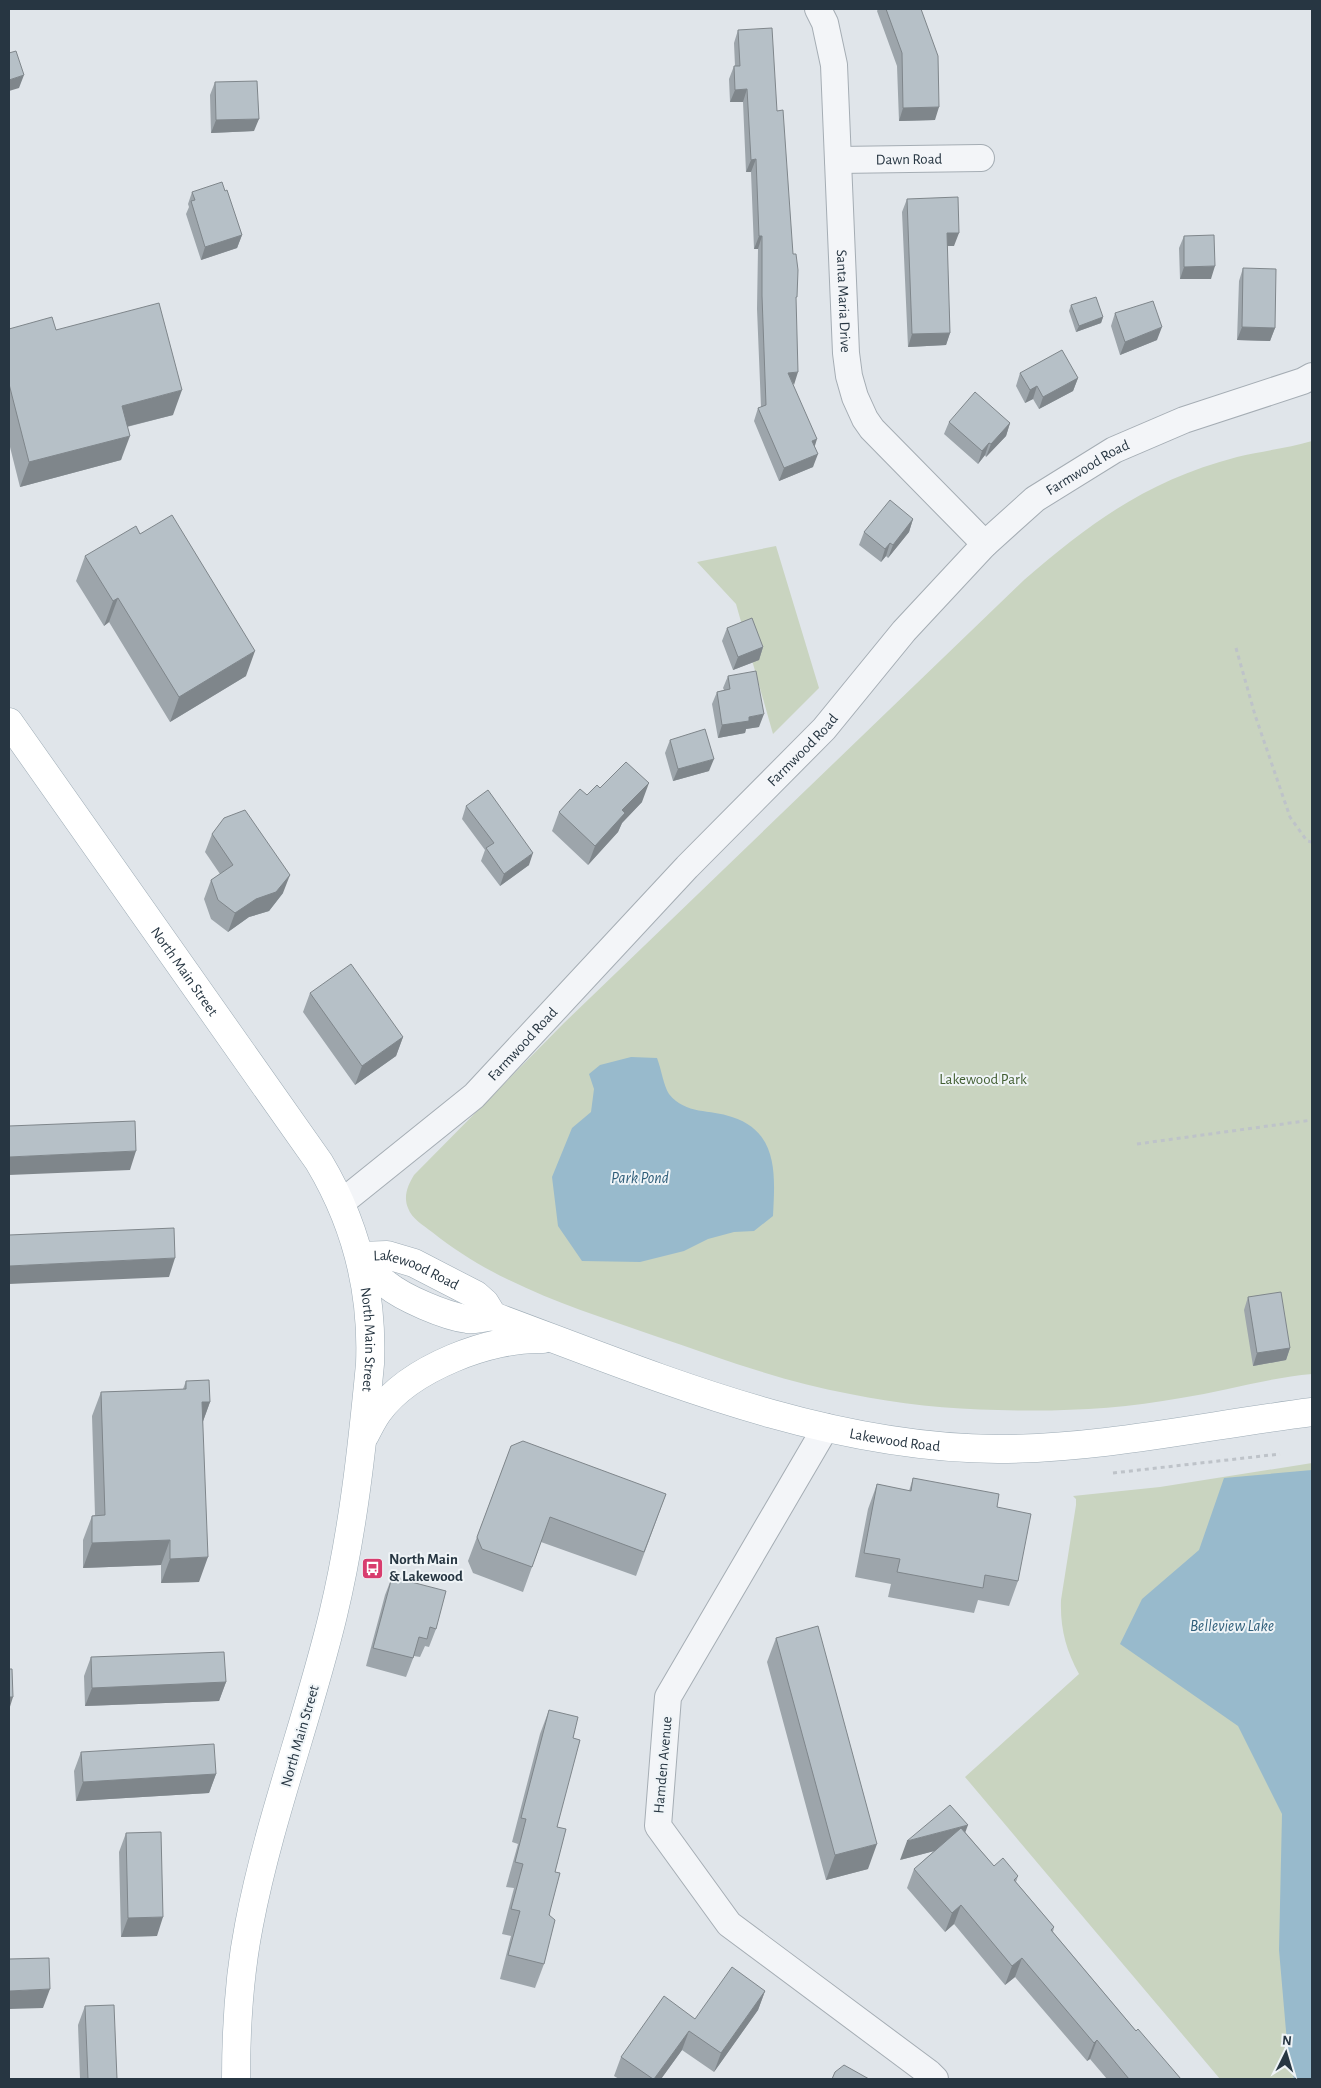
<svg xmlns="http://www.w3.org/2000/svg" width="1321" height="2088" font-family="'Alegreya Sans',sans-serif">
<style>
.green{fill:#c9d4c0}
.water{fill:#98bacc}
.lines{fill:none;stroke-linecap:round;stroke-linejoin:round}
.minor-casing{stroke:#a5adb4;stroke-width:28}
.major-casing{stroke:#9eacb6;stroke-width:29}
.path{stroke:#bec3c9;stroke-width:3;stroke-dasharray:4 4;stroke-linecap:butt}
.minor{stroke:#f3f5f8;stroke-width:26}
.major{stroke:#fff;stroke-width:28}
.wall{fill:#9da5ab}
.shaded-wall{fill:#7f868b}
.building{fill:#b6c0c7;stroke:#7f868b}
.labels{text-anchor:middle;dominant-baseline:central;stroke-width:4;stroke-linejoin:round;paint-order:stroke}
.street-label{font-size:15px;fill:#273642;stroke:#eff4f7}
.park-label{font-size:15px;fill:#435f33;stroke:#eff4f7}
.poi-label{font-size:15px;font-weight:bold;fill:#273642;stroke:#eff4f7;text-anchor:start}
.water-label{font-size:16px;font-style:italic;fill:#2e5d79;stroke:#eff4f7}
</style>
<rect width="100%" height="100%" fill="#e0e5ea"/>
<path class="green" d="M1312,441v933c-44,4 -87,17 -131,24 -60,11 -122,14 -183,12 -49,-1 -100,-6 -148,-16 -67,-12 -130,-36 -195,-58 -78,-27 -157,-51 -223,-104 -9,-7 -20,-13 -24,-24 -5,-12 0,-23 6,-33l150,-152 460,-443c68,-59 125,-100 213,-123 25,-6 51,-9 75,-16z
M776,546l43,142 -46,46 -37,-130 -39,-42z
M1312,1463v616h-92l-255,-302 114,-103c-13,-24 -19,-46 -18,-74l15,-95v-6l-3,-3 87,-9z"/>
<path class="water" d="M631,1057l26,1c4,10 7,29 12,36 17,21 41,15 63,23 47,15 43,59 41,99l-19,15 -20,1 -26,7 -24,12 -44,11 -58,-1 -24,-35 -6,-49 20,-49 19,-16 3,-23 -5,-15 11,-9z
M1312,1470v609h-18l-6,-25 -9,-104 3,-136 -44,-88 -118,-82 22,-45 57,-49 25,-72z"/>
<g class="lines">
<defs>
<g id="minor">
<path id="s1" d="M818,9l7,14 9,42 12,288 3,23 6,21 10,22 7,10 113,115"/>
<path id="s2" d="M838,160l143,-2"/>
<path id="s3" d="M341,1203l133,-107 213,-229 137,-138 80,-98 81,-87 50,-45 79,-49 70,-30 119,-39 9,-5"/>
<path d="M826,1427l-158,270 -10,129 71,98 200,149 6,6"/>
</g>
<g id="major">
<path id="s4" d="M9,722l310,440c37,62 54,130 51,202 -8,84 -17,168 -37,251 -25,104 -64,205 -84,310 -10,51 -13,103 -13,154"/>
<path id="s5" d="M360,1256c8,10 16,21 26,28 17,14 59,32 81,35 9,1 17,-1 26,-3 162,60 329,132 505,133 105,0 210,-24 314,-37"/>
<path id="s6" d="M360,1256l27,-1 27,8 62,32 9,8 8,13"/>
<path d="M365,1435c4,-8 8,-16 13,-23 32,-44 113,-75 165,-73"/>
</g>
</defs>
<use href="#minor" class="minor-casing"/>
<use href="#major" class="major-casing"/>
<path class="path" d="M1236,648l19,67 35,102 17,24 5,1
M1137,1144l175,-24
M1113,1473l167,-19"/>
<use href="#minor" class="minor"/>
<use href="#major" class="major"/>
</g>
<path class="wall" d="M878,9h43l14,111 -36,1 -2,-55 -20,-55z
M738,30l39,81 19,191 -3,83 22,62 -2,20 -34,14 -25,-60 4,-13 3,-1 -4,-98 1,-60h-4l-3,-77h-5l-3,-70h-13l-1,-23 5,-13h1l-1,-23z
M215,82l39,49 -43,2 -1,-38z
M225,191l17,44 -5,13 -36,12 -15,-46 3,-7 -1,-3 4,-12z
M907,199l47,47h-7l3,87 -4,12 -38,2 -6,-135z
M1184,236l27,43h-31l-1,-31z
M1243,268l32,60 -5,13 -33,-1 2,-59z
M1071,305l32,12 -2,6 -25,9 -7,-21z
M1115,313l42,27 -37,15 -9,-29z
M9,329l47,1 117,85 -46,12 -6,33 -101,27 -11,-44z
M1020,373l58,5 -5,13 -34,18 -6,-10 -8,4 -9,-17z
M949,422l61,1 -4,13 -20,21 -1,-2 -7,9 -34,-30z
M913,519l-4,13 -21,26 -2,-2 -5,6 -22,-17 5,-13z
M140,534l106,142 -76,46 -61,-100 -5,4 -28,-45 9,-25z
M727,628l36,19 -4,13 -26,10 -11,-29z
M728,676l31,51 -13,2 -1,4 -27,5 -6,-34 5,-12 7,-2 -1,-2z
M670,740l39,31 -36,10 -8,-28z
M600,788l42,14 -20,21 -4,9 -30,33 -36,-34 7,-19 28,-17z
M466,806l63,59 -29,21 -19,-25 4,-11 -23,-31z
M212,834l71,59 -14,18 -20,6 -21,15 -17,-13 -7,-20 7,-19 9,-6 -15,-22z
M310,993l93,44 -7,19 -41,29 -52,-73z
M1248,1297l42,51 -4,12 -33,6 -9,-56z
M186,1381l24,21 -7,19 -4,161 -38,1v-18l-78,3v-28l9,-24 3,-1 -3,-99 9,-24 82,-3z
M511,1446l155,48 -30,82 -95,-34 -18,50 -50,-19 -5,-12z
M913,1478l84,29 21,74 -9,25 -31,-6 -4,13 -86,-16 3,-13 -36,-7 13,-68 9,-25 32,7z
M392,1577l44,52 -7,18 -4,-1 -5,11 -6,-1 -8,21 -40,-11 19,-71z
M776,1638l92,231 -42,11 -59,-218z
M91,1657l135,25 -7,19 -134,5 -1,-30z
M549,1710l24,28 -16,89 -2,45 -11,92 -9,24 -35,-9 11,-43 -9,-2 12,-46 -8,-1 12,-43 -6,-2 28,-108z
M81,1752l135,22 -7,19 -133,8 -2,-30z
M965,1832l29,34 24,10 -2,6 38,45 -1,5 83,99 45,48h-74l-17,-20 -3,2 -72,-84 -10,8 -51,-61 -9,8 -38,-44 7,-19 20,-18 -34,9z
M126,1833l31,103 -36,1 -2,-85z
M765,1991l-7,19 -44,62 -32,-22 -21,29h-42l-5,-3 7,-19 74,-38z
M85,2006l32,73h-37l-2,-54z"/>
<path class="shaded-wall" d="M24,75l-5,13 -10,3v-11z
M747,89l-4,13h-13l5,-12z
M939,107l-4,13 -36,1 4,-13z
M259,119l-5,12 -43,2 5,-13z
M756,159l-5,13h-5l5,-12z
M947,233h12l-5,13h-12z
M242,235l-5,13 -36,12 4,-13z
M759,236h3l-4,13h-4z
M1215,266l-4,13h-31l4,-12z
M1103,317l-2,6 -25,9 3,-6z
M1162,327l-5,13 -37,15 5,-13z
M1242,327l33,1 -5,13 -33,-1z
M950,333l-4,12 -38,2 4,-13z
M798,372l-4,13 -6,-12z
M1078,378l-5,13 -34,18 4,-12z
M1037,386l-4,13 -8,4 5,-13z
M182,390l-9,25 -60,15 9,-24z
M1010,423l-4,13 -20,21 5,-13z
M130,436l-9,24 -101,27 9,-25z
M817,439l-4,13 -1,-11z
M989,443l-4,12 -7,9 4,-13z
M818,454l-5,13 -34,14 5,-13z
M913,519l-4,13 -21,26 5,-13z
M890,543l-4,13 -5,6 4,-13z
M118,598l-9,24 -5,4 9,-25z
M763,647l-4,13 -26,10 5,-13z
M255,651l-9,25 -76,46 9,-25z
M764,714l-5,13 -13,2 -1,4 -27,5 4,-13 27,-8z
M714,759l-5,12 -36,10 5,-12z
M649,783l-7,19 -20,21 -4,9 -30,33 7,-19 27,-36z
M533,853l-4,12 -29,21 4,-12z
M290,875l-7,18 -14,18 -20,6 -21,15 7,-19z
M403,1037l-7,19 -41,29 7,-19z
M136,1151l-6,19 -121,5v-18z
M175,1258l-6,19 -160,7v-18z
M1290,1348l-4,12 -33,6 4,-13z
M202,1402h8l-9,25z
M170,1540l-9,25 -78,3 9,-25z
M208,1557l-9,25 -38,1 9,-24z
M226,1682l-7,19 -134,5 7,-18z
M9,1697h4l-4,13z
M216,1774l-7,19 -133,8 7,-19z
M968,1825l-7,19 -61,16 7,-19z
M877,1844l-9,25 -42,11 9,-25z
M961,1905l-7,19 -9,8 7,-19z
M163,1917l-6,19 -36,1 7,-19z
M1022,1958l-7,19 -10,8 7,-19z
M50,1989l-7,19 -34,1v-18z
M765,1991l-7,19 -44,62 7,-19z
M689,2031l-7,19 -21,29h-7z
M1097,2040l-7,19 -3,2 7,-18z"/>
<path class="building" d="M886,9h35l17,47 1,51 -36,1 -1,-55z
M772,28l5,83 6,-1 10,144h3l2,16 -1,27h-1l2,75 -10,1 29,66 -5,2 6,13 -34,14 -26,-60 8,-3 -4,-109v-60h-3l-3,-77 -5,1 -4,-71 -12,1 -1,-24h6l-2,-36z
M16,51l8,24 -15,5v-27z
M257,81l2,38 -43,1 -1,-38z
M222,182l3,9 2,-1 15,45 -37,12 -14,-46 4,-1 -3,-8z
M958,197l1,36h-12l3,100 -38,1 -5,-135z
M1214,235l1,31 -31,1v-31z
M1243,268l33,1 -1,59 -33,-1z
M1096,297l7,20 -24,9 -8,-21z
M1153,301l9,26 -37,15 -10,-29z
M159,303l23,87 -60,16 8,30 -101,26 -20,-78v-55l43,-12 4,13z
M1062,350l16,28 -35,19 -6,-11 -7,4 -10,-17z
M975,392l35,31 -19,21 -2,-1 -7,8 -33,-29z
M890,500l23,19 -20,26 -3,-2 -5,6 -21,-17z
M172,515l83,136 -76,46 -61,-99 -5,3 -28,-45 51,-30 4,8z
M752,618l11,29 -25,10 -11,-29z
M756,671l8,43 -15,3v4l-27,4 -5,-33 13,-3 -2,-13z
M705,729l9,30 -36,10 -8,-29z
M626,762l23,21 -27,27 3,3 -30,33 -36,-34 21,-23 7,6 10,-10 3,3z
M488,790l45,63 -29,21 -18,-26 8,-5 -28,-37z
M245,810l45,65 -14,17 -20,7 -21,14 -17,-13 -7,-20 22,-15 -21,-31 12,-16z
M351,964l52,73 -41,29 -52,-73z
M135,1121l1,30 -127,6v-31z
M174,1228l1,30 -166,8v-31z
M1281,1292l9,56 -33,5 -9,-56z
M209,1380l1,22h-8l6,155 -38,2v-19l-78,3v-27l13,-1 -4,-123 85,-3v-8z
M523,1441l143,53 -22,58 -94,-35 -18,50 -50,-18 -5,-12 34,-91z
M913,1478l86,16 -2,13 34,7 -13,67 -33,-6 -2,13 -86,-16 3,-13 -36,-6 13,-69 34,7z
M392,1577l54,14 -10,38 -6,-2 -3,12 -8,-2 -6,21 -40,-10z
M818,1626l59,218 -42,11 -59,-217z
M224,1652l2,30 -134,6 -1,-31z
M9,1669h3l1,28h-4z
M549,1710l29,7 -5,21 7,2 -23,87 9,2 -11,43 5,1 -11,42 6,5 -11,44 -36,-9 12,-44 -9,-2 12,-45 -8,-2 11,-43 -5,-1z
M214,1744l2,30 -133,8 -2,-30z
M950,1805l18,20 -61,16z
M961,1828l33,38 9,-8 15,18 -4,4 40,47 -3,3 85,101 2,-2 43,50h-52l-32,-39 -3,3 -72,-85 -10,8 -51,-61 -9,8 -38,-44z
M161,1832l2,85 -35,1 -2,-85z
M49,1958l1,31 -41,2v-32z
M732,1967l33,24 -44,62 -32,-22 -35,48h-1l-32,-22 43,-61 31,23z
M114,2005l3,74h-29l-3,-73z
M844,2065l25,14h-37l3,-7z"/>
<defs>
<symbol id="bus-square" viewBox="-11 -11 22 22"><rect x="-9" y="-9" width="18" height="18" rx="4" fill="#d83c6e" stroke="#eff4f7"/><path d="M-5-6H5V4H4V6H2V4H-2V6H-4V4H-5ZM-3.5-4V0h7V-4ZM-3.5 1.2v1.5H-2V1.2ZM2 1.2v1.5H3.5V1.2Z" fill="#fff"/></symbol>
</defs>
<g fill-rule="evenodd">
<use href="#bus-square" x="360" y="1556" width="25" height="25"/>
</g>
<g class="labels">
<g class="street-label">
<text stroke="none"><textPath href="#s2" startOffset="71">Dawn Road</textPath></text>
<text stroke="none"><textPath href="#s1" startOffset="295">Santa Maria Drive</textPath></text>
<text stroke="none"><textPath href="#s3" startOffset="1052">Farmwood Road</textPath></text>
<text stroke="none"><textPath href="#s3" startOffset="648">Farmwood Road</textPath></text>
<text stroke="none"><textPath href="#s4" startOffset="305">North Main Street</textPath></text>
<text stroke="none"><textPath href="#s3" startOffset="242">Farmwood Road</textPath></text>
<text stroke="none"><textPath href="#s6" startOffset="59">Lakewood Road</textPath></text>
<text stroke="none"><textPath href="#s4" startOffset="725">North Main Street</textPath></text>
<text stroke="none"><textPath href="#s5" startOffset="575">Lakewood Road</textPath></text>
<text transform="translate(300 1736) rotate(-74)">North Main Street</text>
<text transform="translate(663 1765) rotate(-85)">Hamden Avenue</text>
</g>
<g class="park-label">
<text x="983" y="1079">Lakewood Park</text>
</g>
<g class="poi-label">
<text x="389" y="1559">North Main<tspan x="389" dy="17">&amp; Lakewood</tspan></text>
</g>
<g class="water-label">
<text x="640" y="1178">Park Pond</text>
<text x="1232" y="1626">Belleview Lake</text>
</g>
</g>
<rect width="1321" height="2088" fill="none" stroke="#273642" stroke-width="20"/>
<g transform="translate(1286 2053) rotate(5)" stroke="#eff4f7" stroke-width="4" paint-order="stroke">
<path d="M0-4L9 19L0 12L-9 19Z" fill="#273642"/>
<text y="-8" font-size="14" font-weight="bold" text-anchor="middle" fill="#273642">N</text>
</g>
</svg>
